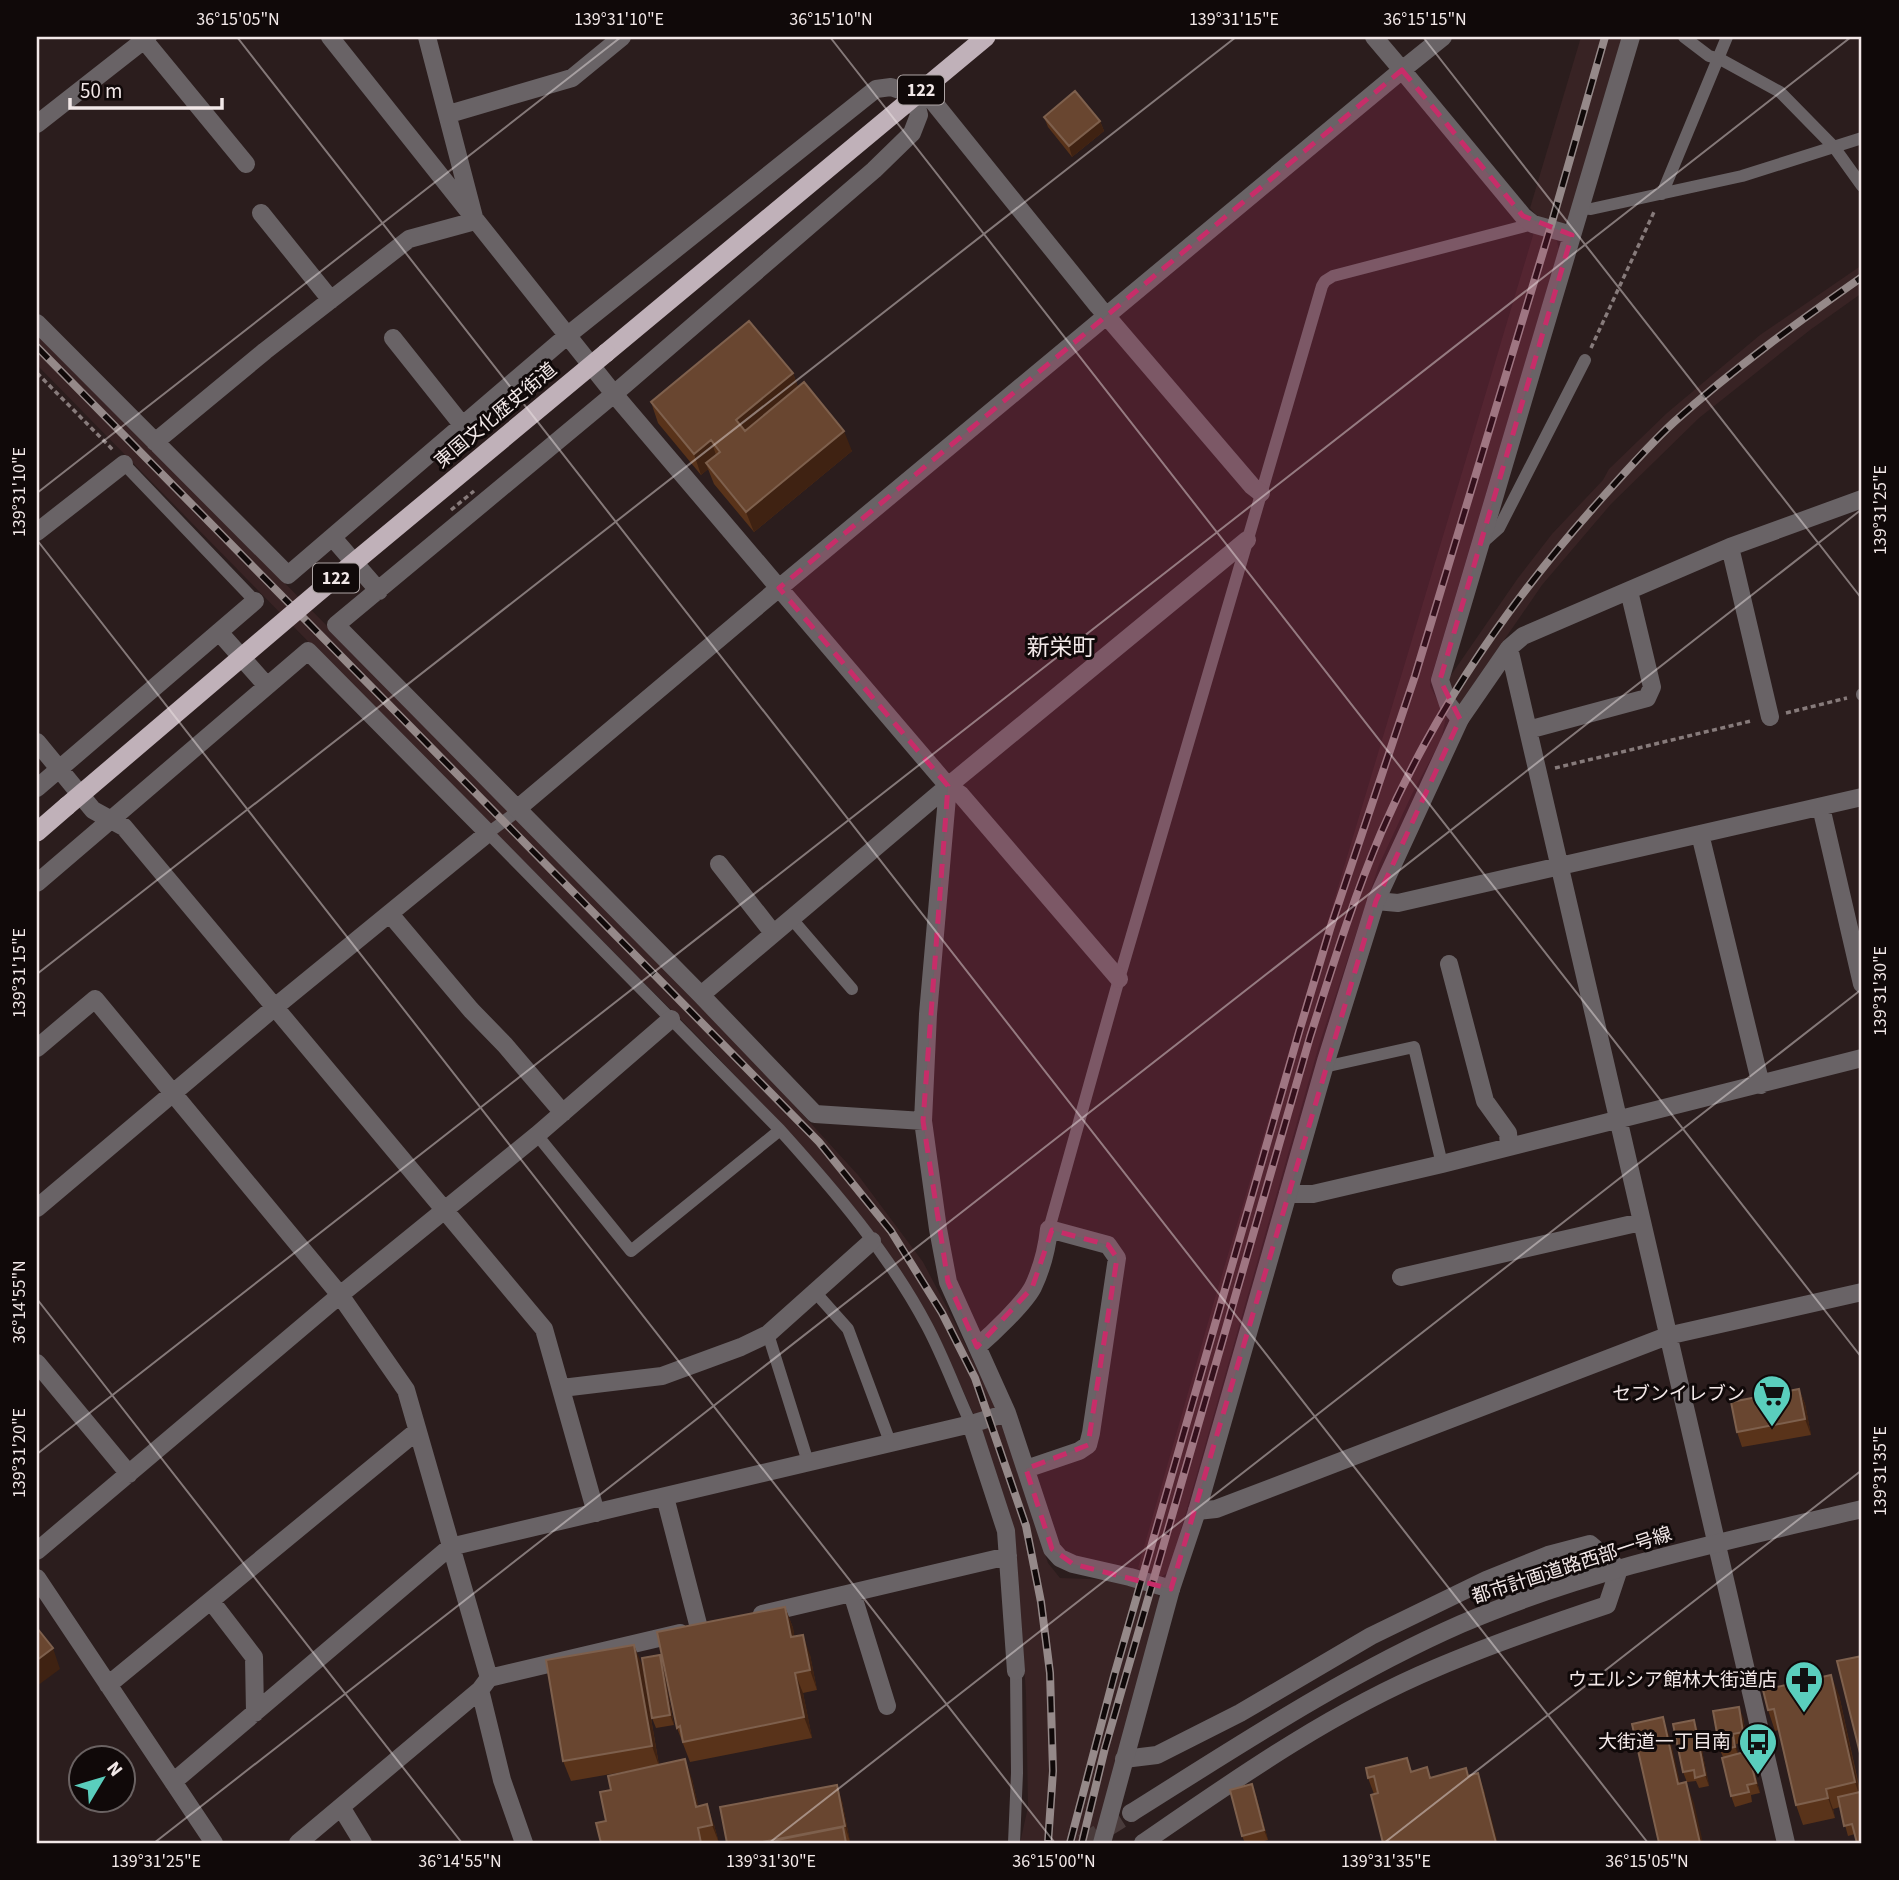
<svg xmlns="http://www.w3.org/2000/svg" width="1899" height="1880" font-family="'Source Sans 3','Noto Sans JP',sans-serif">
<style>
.built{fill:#382324}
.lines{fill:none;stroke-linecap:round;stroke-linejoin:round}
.tertiary-tunnel{stroke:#493b3b;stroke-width:18;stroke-dasharray:18 9;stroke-linecap:butt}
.path{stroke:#877b7b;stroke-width:3.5;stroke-dasharray:5 3.5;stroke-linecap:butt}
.service{stroke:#696366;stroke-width:12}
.minor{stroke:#696366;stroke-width:18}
.tertiary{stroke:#696366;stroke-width:18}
.trunk{stroke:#c0b1b9;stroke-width:19}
.rail-casing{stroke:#958989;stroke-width:8}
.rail{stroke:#100909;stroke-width:5;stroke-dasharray:16;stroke-linecap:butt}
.path-bridge{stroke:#877b7b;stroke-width:3.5;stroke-dasharray:5 3.5;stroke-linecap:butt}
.trunk-bridge{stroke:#c0b1b9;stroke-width:19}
.wall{fill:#59331a}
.shaded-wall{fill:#3f2212}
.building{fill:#694630;stroke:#7e604d;stroke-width:2}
.marked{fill:#c72d69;fill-opacity:0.2;stroke:#c72d69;stroke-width:5;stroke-dasharray:14 9;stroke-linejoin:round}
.ticks{fill:none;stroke:#f2e8e8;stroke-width:2;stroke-opacity:0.45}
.labels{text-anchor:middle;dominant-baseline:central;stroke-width:6;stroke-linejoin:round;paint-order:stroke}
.shield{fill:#100909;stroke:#aea5a5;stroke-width:2}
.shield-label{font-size:18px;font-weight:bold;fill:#f2e8e8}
.street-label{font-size:19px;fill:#f2e8e8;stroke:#100909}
.poi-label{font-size:19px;fill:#f2e8e8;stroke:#100909;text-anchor:end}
.quarter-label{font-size:23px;fill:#f2e8e8;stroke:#100909}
.neatline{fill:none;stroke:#f2e8e8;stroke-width:2.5}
.ticks-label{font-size:18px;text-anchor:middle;fill:#f2e8e8}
</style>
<rect width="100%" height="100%" fill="#2b1d1d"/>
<path class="built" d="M1581,37h43l-55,183 -6,4 -24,-6 -9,-10z
M1534,232l22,6 3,11 -128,429 -1,8 16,31 -5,23 -29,54 -33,71 -60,180 -150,527 -8,5 -23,-9 77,-270z
M1862,265v28l-52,37 -111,88 -88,86 -69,81 -84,122 -9,-15v-14l69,-100 34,-44 51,-54 6,-11 58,-56 93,-78z
M37,331l472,480 -20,15 -452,-461z
M516,819l214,216 128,140 65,87 30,57 43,89 -18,10 -5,-5 -34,-76 -144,-197 -87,-93 -212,-213z
M999,1424l5,4 44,135 12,15 56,2 41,14 3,6 -66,243h-74l8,-36 -2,-113 -11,-158 -34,-104 2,-5z"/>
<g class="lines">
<path class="tertiary-tunnel" d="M1083,1843l48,-30"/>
<path class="path" d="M1591,348l63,-136
M37,373l77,78
M1786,713l61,-15
M1555,768l196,-47"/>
<path class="service" d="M1684,37l25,19 11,3 60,33 54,55 28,39
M1662,194l65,-157
M1580,208l11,1 151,-33 120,-38
M124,464l131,137
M1481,544l18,-16 86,-168
M1862,694v1
M517,809l-6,7 -23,17 292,297c54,60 109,124 147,196 17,32 29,66 44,98
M791,918l61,71
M1324,1067l90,-20 28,117
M537,1135l94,116 149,-121
M1049,1229l70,-250 203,-693 3,-5 8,-5 200,-52
M815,1292l33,37 42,113
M768,1334l40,128
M1014,1843l3,-70 -1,-102"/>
<path class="minor" d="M330,37l284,357 165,194 623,-518 -28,-33
M1443,37l-41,33 121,146 10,8 39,11
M144,40l102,124
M923,89l175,217 154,180 9,7
M449,114l123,-36 50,-41
M37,124l111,-87
M261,213l70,87
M37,323l251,252 280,-240 308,-246 15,-2 23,8 5,20 -7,18 -38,37 -260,224 -278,231 365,370 114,119 108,7
M393,338l70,88
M155,442l110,-91 144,-112 66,-18 -48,-184
M37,532l87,-68
M333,538l46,53
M1730,547l40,170
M219,632l48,54
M1509,648l-49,71 -12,-15 -8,-24 191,-643
M1528,730l119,-32 5,-11 -23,-96
M37,742l56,68 31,17 420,502 52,184
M948,786l13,9 158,184
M37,788l218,-187
M1821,807l41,177
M517,809l262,-221 169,198 -20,228 -5,107 15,108 10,53 59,131 45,136 8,9 13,6 57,13 41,12
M1700,834l61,251
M719,864l54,69
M37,883l271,-232 180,182 -213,174 -238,201
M1376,901l22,2 464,-106
M390,914l81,96 34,35 58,68
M1449,964l36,137 23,32 1,14
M701,995l247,-209 299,-246
M37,1048l58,-49 245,296 66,95 83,288 -9,12 -182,153
M1288,1194h25l129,-30 420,-106
M1401,1277l240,-55
M977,1347c15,-13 47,-43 56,-60 8,-17 14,-39 16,-58l59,16 9,13 -26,175 -3,12 -9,6 -53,18
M37,1363l92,111
M562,1388l100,-12 79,-29 27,-13 104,-93
M971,1424l35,107 10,140
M665,1497l34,131
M1197,1511l19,-2 451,-173 195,-44
M37,1551l303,-256 197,-160 134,-116
M37,1578l177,265
M852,1593l35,113
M211,1601l43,56 1,56
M762,1614l246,-58
M489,1678l191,-45
M108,1685l309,-254
M480,1690l22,90 22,63
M1124,1759l33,-4 83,-42 131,-77 115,-56 62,-25 42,-11 29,25 -12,36c-57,19 -115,39 -171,63 -105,44 -200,111 -293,175
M173,1782l277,-235 521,-123 36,-11
M341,1807l22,36
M1786,1843l-277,-1195 14,-12 207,-89 132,-48"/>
<path class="tertiary" d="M1131,1813c107,-67 214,-138 330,-189 128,-55 266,-83 401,-115
M1102,1843l69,-254 26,-78 129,-450 50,-160 84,-182"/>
<path class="trunk" d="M606,353l380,-316
M37,832l30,-26"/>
<defs>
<path id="rail" d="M37,347l782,795 72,89 51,82 33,65 51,148 15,76 9,71 3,98 -5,72
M1070,1843l44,-167 185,-644 31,-103 85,-253 135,-447 55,-192
M1082,1843l23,-95 205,-711c22,-69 43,-138 71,-204 52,-120 127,-229 213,-326 26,-29 52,-59 80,-85 59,-53 124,-100 188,-145"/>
</defs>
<use href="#rail" class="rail-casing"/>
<use href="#rail" class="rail"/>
<path class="path-bridge" d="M451,510l23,-19"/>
<path class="trunk-bridge" d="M67,806l249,-212 290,-241"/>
</g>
<path class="wall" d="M1044,117l56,4 4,10 -32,26 -24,-30z
M793,373l5,14 54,64 -98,81 -40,-48 -6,-15 -7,6 -43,-52 -7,-21z
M1799,1389l6,15 6,31 -69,12 -5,-15z
M785,1607l8,21 1,8 16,19 7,35 -14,3 9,45 -122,24 -13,-34z
M660,1655l3,11 11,59 -18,3 -4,-10z
M642,1665l17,100 33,14 6,27 16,19 5,18h-118l10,-53 23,-20 -63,11 -8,-20z
M1839,1695l22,100 -6,39 -7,2 -8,-29 -7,2 2,9 -32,7 -7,-20 -17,-75 -4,1 -7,-21z
M1743,1717l4,25 -11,2 2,10 14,8 8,31 -9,2 1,7 -17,5 -4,-11 -8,-39 -3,-7z
M1698,1730l11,56 -10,2 -3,-7 -9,1 -4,-10z
M1427,1767l4,11 38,-2 9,-3 7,21h-111l-6,-16 44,-6z
M1256,1795l12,45 -11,3h-12l-3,-7z
M842,1801l8,41h-1v1h-122z"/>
<path class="shaded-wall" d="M1100,121l4,10 -32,26 -3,-11z
M793,373l7,20 -57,47 -7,-20z
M844,431l8,20 -98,81 -8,-20z
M711,440l7,21 -12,2 2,6 -7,6 -7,-21z
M1799,1389l6,15 6,31 -6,-16z
M785,1607l8,21 5,29 -7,-20z
M803,1635l7,20 7,35 -7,-20z
M634,1645l8,20 17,101 -7,-20z
M53,1648l7,21 -23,17v-26z
M660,1655l3,11 11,59 -4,-10z
M795,1673l8,20 9,45 -8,-21z
M1831,1675l8,20 23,108 -7,-21z
M1739,1707l4,10 4,25 -4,-10z
M1663,1717l7,21 15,66 -7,-20z
M1694,1720l4,10 11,56 -4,-11z
M1733,1734l3,10 3,13 -4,-10z
M1748,1751l4,11 8,31 -4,-10z
M685,1759l7,20 11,48 -7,-20z
M1478,1773l7,21 13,49h-2z
M1686,1782l8,21 9,40h-3z
M1252,1784l4,11 12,45 -4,-10z
M837,1785l5,16 8,41 -5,-16z
M1826,1789l7,20 2,9 -7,-20z
M707,1804l7,21 5,18 -7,-18z"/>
<path class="building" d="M1075,91l25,30 -31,25 -25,-29z
M749,321l44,52 -57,47 9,11 59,-49 40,49 -98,81 -40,-49 14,-11 -9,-12 -17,14 -43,-52z
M1799,1389l6,30 -68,13 -6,-30z
M785,1607l6,30 12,-2 7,35 -15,3 9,44 -121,25 -3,-16 -3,2 -20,-96z
M37,1628l16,20 -16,12z
M634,1645l18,101 -89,15 -17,-101z
M660,1655l10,60 -18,3 -10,-60z
M1862,1656v105l-25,-100z
M1831,1675l24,107 -29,7 2,9 -32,7 -22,-96 -6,1 -5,-20z
M1739,1707l4,25 -10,2 2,13 -15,3 -7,-39z
M1663,1717l15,67 8,-2 14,61h-41l-27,-119z
M1694,1720l11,55 -10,3 -1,-8 -11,2 -10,-48z
M1748,1751l8,32 -9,2 2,7 -18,4 -9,-38z
M1407,1758l4,14 16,-5 3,11 36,-10 2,8 10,-3 18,70h-113l-12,-48 7,-2 -4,-17 -6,2 -2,-10z
M685,1759l11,48 11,-3 5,21 -14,3 3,15h-100l-5,-20 10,-2 -6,-29 11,-2 -3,-14z
M1252,1784l12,46 -22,6 -12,-46z
M837,1785l8,41 -88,17h-30l-7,-36z
M1860,1792l2,11v40h-5l-5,-19 -8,2 -6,-29z
M843,1827l3,16h-84z"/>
<path class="marked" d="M1402,70l121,146 49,19 -132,445 20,39 -84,182 -205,688 -98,-25 -21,-15 -26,-80 62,-24 29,-187 -9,-13 -56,-15 -20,58 -55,59 -29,-65 -25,-161 25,-335 -169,-198z"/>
<path class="ticks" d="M237,37l1411,1806M830,37l1032,1321M1423,37l439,562M37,493l584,-456M37,540l1018,1303M37,974l1199,-937M37,1299l425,544M37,1454l1814,-1417M154,1843l1708,-1334M769,1843l1093,-854M1384,1843l478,-373"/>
<defs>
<symbol id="supermarket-pin" viewBox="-11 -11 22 30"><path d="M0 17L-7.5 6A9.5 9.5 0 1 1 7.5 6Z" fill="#5acebd" stroke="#100909"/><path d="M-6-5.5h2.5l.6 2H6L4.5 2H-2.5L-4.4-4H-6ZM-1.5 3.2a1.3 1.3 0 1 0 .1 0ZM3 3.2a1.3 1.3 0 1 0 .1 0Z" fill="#111"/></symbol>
<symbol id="pharmacy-pin" viewBox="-11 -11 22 30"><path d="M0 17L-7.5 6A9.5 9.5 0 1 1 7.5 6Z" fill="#5acebd" stroke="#100909"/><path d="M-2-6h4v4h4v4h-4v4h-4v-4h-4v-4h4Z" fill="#111"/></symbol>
<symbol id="bus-pin" viewBox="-11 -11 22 30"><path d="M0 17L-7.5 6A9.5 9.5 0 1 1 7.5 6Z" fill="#5acebd" stroke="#100909"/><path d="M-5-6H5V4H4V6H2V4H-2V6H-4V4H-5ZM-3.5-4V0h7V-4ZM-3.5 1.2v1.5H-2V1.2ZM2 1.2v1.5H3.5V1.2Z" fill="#111"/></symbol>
</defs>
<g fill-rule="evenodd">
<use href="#supermarket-pin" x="1750" y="1372" width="44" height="60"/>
<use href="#pharmacy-pin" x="1782" y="1658" width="44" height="60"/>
<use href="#bus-pin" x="1736" y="1720" width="44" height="60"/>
</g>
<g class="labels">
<g class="shield">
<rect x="898" y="75.5" width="46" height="29" rx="5"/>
<rect x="313" y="563.5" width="46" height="29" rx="5"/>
</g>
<g class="shield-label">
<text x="921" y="90">122</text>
<text x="336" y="578">122</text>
</g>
<g class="street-label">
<text transform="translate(496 416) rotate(-40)">東国文化歴史街道</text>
<text transform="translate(1572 1566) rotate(-18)">都市計画道路西部一号線</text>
</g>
<g class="poi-label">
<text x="1745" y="1394">セブンイレブン</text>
<text x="1777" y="1680">ウエルシア館林大街道店</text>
<text x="1731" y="1742">大街道一丁目南</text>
</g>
<g class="quarter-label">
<text x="1061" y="647">新栄町</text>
</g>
</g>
<rect width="1899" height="1880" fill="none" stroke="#100909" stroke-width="77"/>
<g transform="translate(102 1779) rotate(52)"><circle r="33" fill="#100909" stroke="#6a6262" stroke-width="2"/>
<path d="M0-5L12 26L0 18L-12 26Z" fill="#5acebd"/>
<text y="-10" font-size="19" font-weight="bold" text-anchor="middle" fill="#f2e8e8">N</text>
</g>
<path d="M70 98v10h152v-10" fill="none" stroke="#f2e8e8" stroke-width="3.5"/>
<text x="80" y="98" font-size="21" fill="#f2e8e8" stroke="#100909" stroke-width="5" paint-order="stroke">50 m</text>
<rect x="38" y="38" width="1822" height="1804" class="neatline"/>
<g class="ticks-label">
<text x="238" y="25">36°15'05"N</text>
<text x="619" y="25">139°31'10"E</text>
<text x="831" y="25">36°15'10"N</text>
<text x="1234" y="25">139°31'15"E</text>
<text x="1425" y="25">36°15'15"N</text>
<text transform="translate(19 492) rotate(-90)" y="6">139°31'10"E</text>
<text transform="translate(1880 510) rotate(-90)" y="6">139°31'25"E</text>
<text transform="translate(19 973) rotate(-90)" y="6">139°31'15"E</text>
<text transform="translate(1880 991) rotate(-90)" y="6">139°31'30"E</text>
<text transform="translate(19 1302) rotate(-90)" y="6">36°14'55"N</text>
<text transform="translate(19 1453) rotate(-90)" y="6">139°31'20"E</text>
<text transform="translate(1880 1471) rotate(-90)" y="6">139°31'35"E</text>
<text x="156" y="1867">139°31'25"E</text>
<text x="460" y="1867">36°14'55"N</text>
<text x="771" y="1867">139°31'30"E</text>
<text x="1054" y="1867">36°15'00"N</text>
<text x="1386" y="1867">139°31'35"E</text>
<text x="1647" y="1867">36°15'05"N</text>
</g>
</svg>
